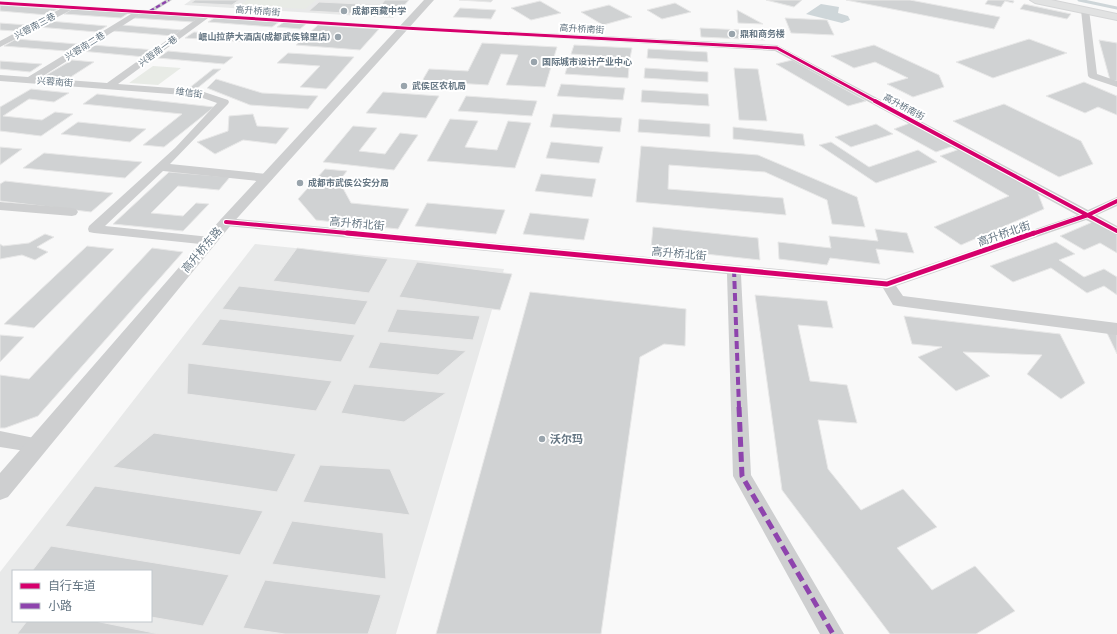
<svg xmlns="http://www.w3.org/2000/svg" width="1117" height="634" font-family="Raleway,'Noto Sans SC',sans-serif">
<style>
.built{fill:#e8e9e9;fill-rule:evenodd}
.green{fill:#e8ebe6}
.water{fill:#ced6d9}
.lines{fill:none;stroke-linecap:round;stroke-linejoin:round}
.stream{stroke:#ced6d9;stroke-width:3}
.building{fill:#d0d2d3;stroke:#e8e8e8}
.secondary-casing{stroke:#d5d6d7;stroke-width:2}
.pedestrian{fill:#cecfd0;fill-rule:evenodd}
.minor{fill:#cecfd0;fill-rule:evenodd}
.tertiary{fill:#cecfd0;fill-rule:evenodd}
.secondary{fill:#e1e2e2;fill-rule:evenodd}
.quiet-far2{stroke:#8e44ad;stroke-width:2.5;stroke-dasharray:4.5 2.5;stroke-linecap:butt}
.quiet-far1{stroke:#8e44ad;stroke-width:4;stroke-dasharray:8 4;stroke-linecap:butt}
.quiet{stroke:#8e44ad;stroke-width:5;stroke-dasharray:10 5;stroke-linecap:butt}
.cycleway-far2-casing{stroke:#fff;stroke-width:4.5}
.cycleway-far1-casing{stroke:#fff;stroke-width:6}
.cycleway-casing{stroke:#fff;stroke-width:8}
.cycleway-far2{stroke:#d6006c;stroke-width:3}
.cycleway-far1{stroke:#d6006c;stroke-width:4}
.cycleway{stroke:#d6006c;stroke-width:5}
.poi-dot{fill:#99a4ac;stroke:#fff;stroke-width:1.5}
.labels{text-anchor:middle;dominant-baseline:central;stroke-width:4;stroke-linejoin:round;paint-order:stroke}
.far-street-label{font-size:9px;fill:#657683;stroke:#fff}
.far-poi-label{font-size:9px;font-weight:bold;fill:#657683;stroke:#fff;text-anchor:start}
.street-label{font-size:11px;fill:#657683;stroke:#fff}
.poi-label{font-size:11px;font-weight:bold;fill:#657683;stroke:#fff;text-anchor:start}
</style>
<rect width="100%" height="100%" fill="#f9f9f9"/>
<path class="built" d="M191,0h218l-16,18 -209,-13z
M255,244l249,25 -108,365h-396v-62zM13,571h138v50h-138z"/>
<path class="green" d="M247,0h69l-11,9 -65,-4z
M153,66l28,2 -23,17 -29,-2z"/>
<path class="water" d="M821,4l18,3 -1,6 10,3 2,4 -8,3 -36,-9z"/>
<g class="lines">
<path class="stream" d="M1079,0l38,8"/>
</g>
<path class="building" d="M195,0h44l-7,5 -41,-2z
M385,0h24l-9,10 -17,5 -74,-4 10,-9 62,3z
M459,0h34l-2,2z
M766,0h36l-8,7z
M846,0h64l90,17 -6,12z
M988,0h20l6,1 -1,2 -8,-2 -4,6 -16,-3z
M540,1l21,12 -30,7 -20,-12z
M675,3l16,9 -29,7 -15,-9z
M1024,4l47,10 -4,5 -47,-10z
M0,5l58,4 -11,6 -47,-4z
M609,5l23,12 -29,8 -22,-13z
M74,8l56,4 -9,6 -57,-4z
M460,8l36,2 -5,9 -38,-2z
M737,10l26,14 -25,-1z
M143,12l58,5 -8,5 -59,-4z
M216,17l63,5 -7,5 -64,-5z
M785,18l42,2 7,15 -43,-2z
M49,21l58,5 -10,6 -59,-5z
M284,22l22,2 -6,5 -23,-2z
M0,23l27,2 -12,6 -15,-1z
M122,25l60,5 -9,6 -60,-5z
M318,25l61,4 -19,21 -64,-5z
M700,28l63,3 2,9 -64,-3z
M194,32l62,4 -8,6 -63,-4z
M270,34l24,2 -7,5 -23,-2z
M16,39l61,5 -11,7 -62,-5z
M1029,39l38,14 -74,25 -37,-16z
M1099,40l18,3v38l-7,-1z
M482,43l75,4 -12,40 -39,-2 12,-30 -17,-1 -13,31 -66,-4 7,-12 39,2z
M92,45l63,5 -10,7 -64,-6z
M574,45l58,3 -2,10 -59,-4z
M874,45l65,30 5,12 -31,10 -26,-13 21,-6 -33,-16 -21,6 -23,-12z
M648,49l59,3 1,10 -61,-4z
M168,51l65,6 -9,7 -66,-6z
M288,53l66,4 -28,32 -26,-2 20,-21 -43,-3z
M72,60l22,2 -28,18 -23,-3z
M792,60l74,41 -18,5 -72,-42z
M0,61l42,3 -12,8 -30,-3z
M568,64l61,3 -1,11 -63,-4z
M645,68l63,4v10l-64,-4z
M734,68l24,1 9,52 -28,-1z
M213,69h8l-26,21 -7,-1z
M216,79l46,14 56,3 -10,13 -58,-4 -43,-17z
M1084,82l33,14v19l-19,-8 -13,6 -39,-17z
M561,84l64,4 -2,12 -66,-4z
M31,89l38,4 -15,9 -25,-3 -26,17 39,4 13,-8 18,2 -32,22 -41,-5v-24z
M642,90l66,4 1,12 -68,-4z
M383,92l56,4 -13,22 -60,-5z
M97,94l117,13 -50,40 -21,-2 39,-31 -99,-10z
M466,96l71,5 -5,15 -74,-5z
M1004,104l77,37 12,23 -34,13 -106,-56z
M253,114l4,12 32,2 -13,16 -33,-4 -28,14 -18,-12 31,-11 1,-15z
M553,114l69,4 -2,14 -70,-5z
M450,119l28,2 -13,26 32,3 11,-29 23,2 -16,45 -88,-7z
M639,119l71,5v13l-72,-5z
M78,122l68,7 -16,13 -69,-8z
M910,123l43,23 -17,6 -42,-23z
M876,124l17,10 -42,13 -16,-10z
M353,126l24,2 -18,23 26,3 15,-21 18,2 -24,35 -71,-8z
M733,127l70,7 2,12 -72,-7z
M551,142l52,5 -4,16 -53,-5z
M831,142l38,25 49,-17 19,12 -61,21 -57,-38z
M641,146l117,9 99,42 8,30 -33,-3 -5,-24 -62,-28 -96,-7 -1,24 115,9 3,17 -150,-13z
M0,147l22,2 -22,16z
M960,149l77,42 7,18 -83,36 -27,-18 75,-31 -69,-40z
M44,153l98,9 -17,16 -102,-10z
M325,169l22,2 -8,10 12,22 58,6 -11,20 -82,-9 -18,-21z
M169,172l61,5 -11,13 -41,-4 -27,27 32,3 13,-13 13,1 -26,27 -70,-7z
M541,174l55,5 -4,18 -57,-6z
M5,181l108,12 -22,19 -91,-11v-17z
M427,203l78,7 -9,24 -81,-8z
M530,213l59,6 -5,21 -61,-6z
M1095,221l22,13v19l-17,-10 -16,7 -24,-14z
M653,227l105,11 2,22 -109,-12z
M875,229l32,4 7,20 -38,-4 4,15 -50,-6 -3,7 -48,-6 -1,-17 53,6 -2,-12 49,5z
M45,234l9,3 -17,10 11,5 -13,8 -13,-5 -22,4v-15l3,2 26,-3z
M1056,242l19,12 -16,6 25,17 20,-8 13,8v18l-13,-9 -17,7 -36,-25 -38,14 -23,-16z
M87,246l27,3 -80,79 -30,-4z
M152,248l31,4 -145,164 -33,12h-5v-53l29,4z
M297,248l91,11 -19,34 -96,-12z
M417,262l95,12 -12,36 -101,-13z
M239,286l129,15 -13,24 -133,-16z
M530,292l156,17 -1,37 -21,-2 -24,13 -39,277h-165z
M755,295l72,6 6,27 -35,-3 12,56 37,4 10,38 -39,-3 10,49 33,41 42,-21 34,38 -40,21 35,42 43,-24 40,45 -39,23h-86l-108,-144z
M397,309l83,7 -7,24 -86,-8z
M904,316l156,18 25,49 -24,16 -34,-25 15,-19 -79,-3 27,24 -34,15 -38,-34 24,-10 -30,-3z
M220,319l135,16 -14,27 -140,-17z
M1106,331l11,2v21z
M0,335l24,2 -24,25z
M380,342l86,9 -28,24 -70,-7z
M188,363l144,18 -16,30 -129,-17z
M354,384l92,9 -42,29 -63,-9z
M154,433l142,21 -19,38 -164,-25z
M320,465l70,4 20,46 -107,-13z
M95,486l168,25 -23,44 -175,-29z
M292,521l91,12 3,46 -114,-15z
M51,546l178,29 -26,51 -52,-9v-46h-119z
M265,580l116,15 -13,39h-83l-42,-6z
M27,621h68l64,13h-142z"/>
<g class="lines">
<defs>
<path id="secondary" d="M1030,0h21l66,14v6l-82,-17z"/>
</defs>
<use href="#secondary" class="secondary-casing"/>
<path class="pedestrian" d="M165,0h7l-21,13 -5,-1z"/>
<path class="minor" d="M0,1l404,25 373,19 311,165 29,-13v9l-20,9 20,11v9l-31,-15 -190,66 7,10 214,27v12l-219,-29 -5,-1 -10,-17 -142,-13 10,200 93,159h-24l-87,-158 -6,-202 -501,-48 -5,-1 -1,-3 1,-3 5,-1 660,61 191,-64 -302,-164 -567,-33 -90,66 80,6 30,10 1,2 -1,2 -58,60 97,10 4,2 2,2 -2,2 -4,2 -104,-11 -58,55 105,11 5,1 2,3 -2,3 -5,1 -116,-12 -5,-1 -1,-3 1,-3 86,-78 42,-45 -20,-7 -197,-15v-6l28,2 103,-63 -60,-4 -71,37v-6l60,-32 -60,-4zM141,14l57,4 -91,65 -67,-5z
M1082,8h6l1,2 8,64 20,7v6l-27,-9 -2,-2 -7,-66z
M0,202l72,6 4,1 2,3 -2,3 -4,1 -72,-6z
M0,431l44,9 3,5 -3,5 -6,3 -38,-6z"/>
<path class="tertiary" d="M424,0h10l-203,225 -223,272 -8,3v-27l221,-254z"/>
<use href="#secondary" class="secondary"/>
<path class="quiet-far2" d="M150,11l19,-11"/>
<path class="quiet-far1" d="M734,269l5,139"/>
<path class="quiet" d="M739,407l3,69 91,158"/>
<defs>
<path id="cycleway-far2" d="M0,3l404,25 373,20 100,54"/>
<path id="cycleway-far1" d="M875,101l242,130
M226,222l132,12
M1032,234l56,-19 29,-14"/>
<path id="cycleway" d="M347,233l540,51 147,-51"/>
</defs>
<use href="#cycleway-far2" class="cycleway-far2-casing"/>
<use href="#cycleway-far1" class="cycleway-far1-casing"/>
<use href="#cycleway" class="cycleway-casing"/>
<use href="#cycleway-far2" class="cycleway-far2"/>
<use href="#cycleway-far1" class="cycleway-far1"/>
<use href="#cycleway" class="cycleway"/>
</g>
<g class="poi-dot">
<circle cx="344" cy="11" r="4"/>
<circle cx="732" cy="34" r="4"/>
<circle cx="338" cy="37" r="4"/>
<circle cx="534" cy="62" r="4"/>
<circle cx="404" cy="86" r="4"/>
<circle cx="300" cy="183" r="4"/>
<circle cx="542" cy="439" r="4"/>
</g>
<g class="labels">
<g class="far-street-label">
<text transform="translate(258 11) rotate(4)">高升桥南街</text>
<text transform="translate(35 26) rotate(-28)">兴蓉南三巷</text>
<text transform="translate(582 29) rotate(3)">高升桥南街</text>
<text transform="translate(85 46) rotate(-32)">兴蓉南二巷</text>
<text transform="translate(158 51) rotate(-36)">兴蓉南一巷</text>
<text transform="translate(55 82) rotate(4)">兴蓉南街</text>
<text transform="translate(189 93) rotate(8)">维信街</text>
<text transform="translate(904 107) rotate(28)">高升桥南街</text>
</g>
<g class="far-poi-label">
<text x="352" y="11">成都西藏中学</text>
<text x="740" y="34">鼎和商务楼</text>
<text x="330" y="37" text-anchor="end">岷山拉萨大酒店(成都武侯锦里店)</text>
<text x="542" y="62">国际城市设计产业中心</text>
<text x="412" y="86">武侯区农机局</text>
<text x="308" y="183">成都市武侯公安分局</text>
</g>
<g class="street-label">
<text transform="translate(357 224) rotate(5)">高升桥北街</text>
<text transform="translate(1004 234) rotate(-19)">高升桥北街</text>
<text transform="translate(202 250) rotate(-50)">高升桥东路</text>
<text transform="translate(679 254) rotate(5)">高升桥北街</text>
</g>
<g class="poi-label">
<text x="550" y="439">沃尔玛</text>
</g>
</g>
<rect x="12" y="570" width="140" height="52" fill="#ffffff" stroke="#c1c8cd"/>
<rect x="20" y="583" width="20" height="6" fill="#d6006c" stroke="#c1c8cd"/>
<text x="48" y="590" font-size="12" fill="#657683">自行车道</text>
<rect x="20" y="603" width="20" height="6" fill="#8e44ad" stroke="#c1c8cd"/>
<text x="48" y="610" font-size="12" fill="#657683">小路</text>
</svg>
